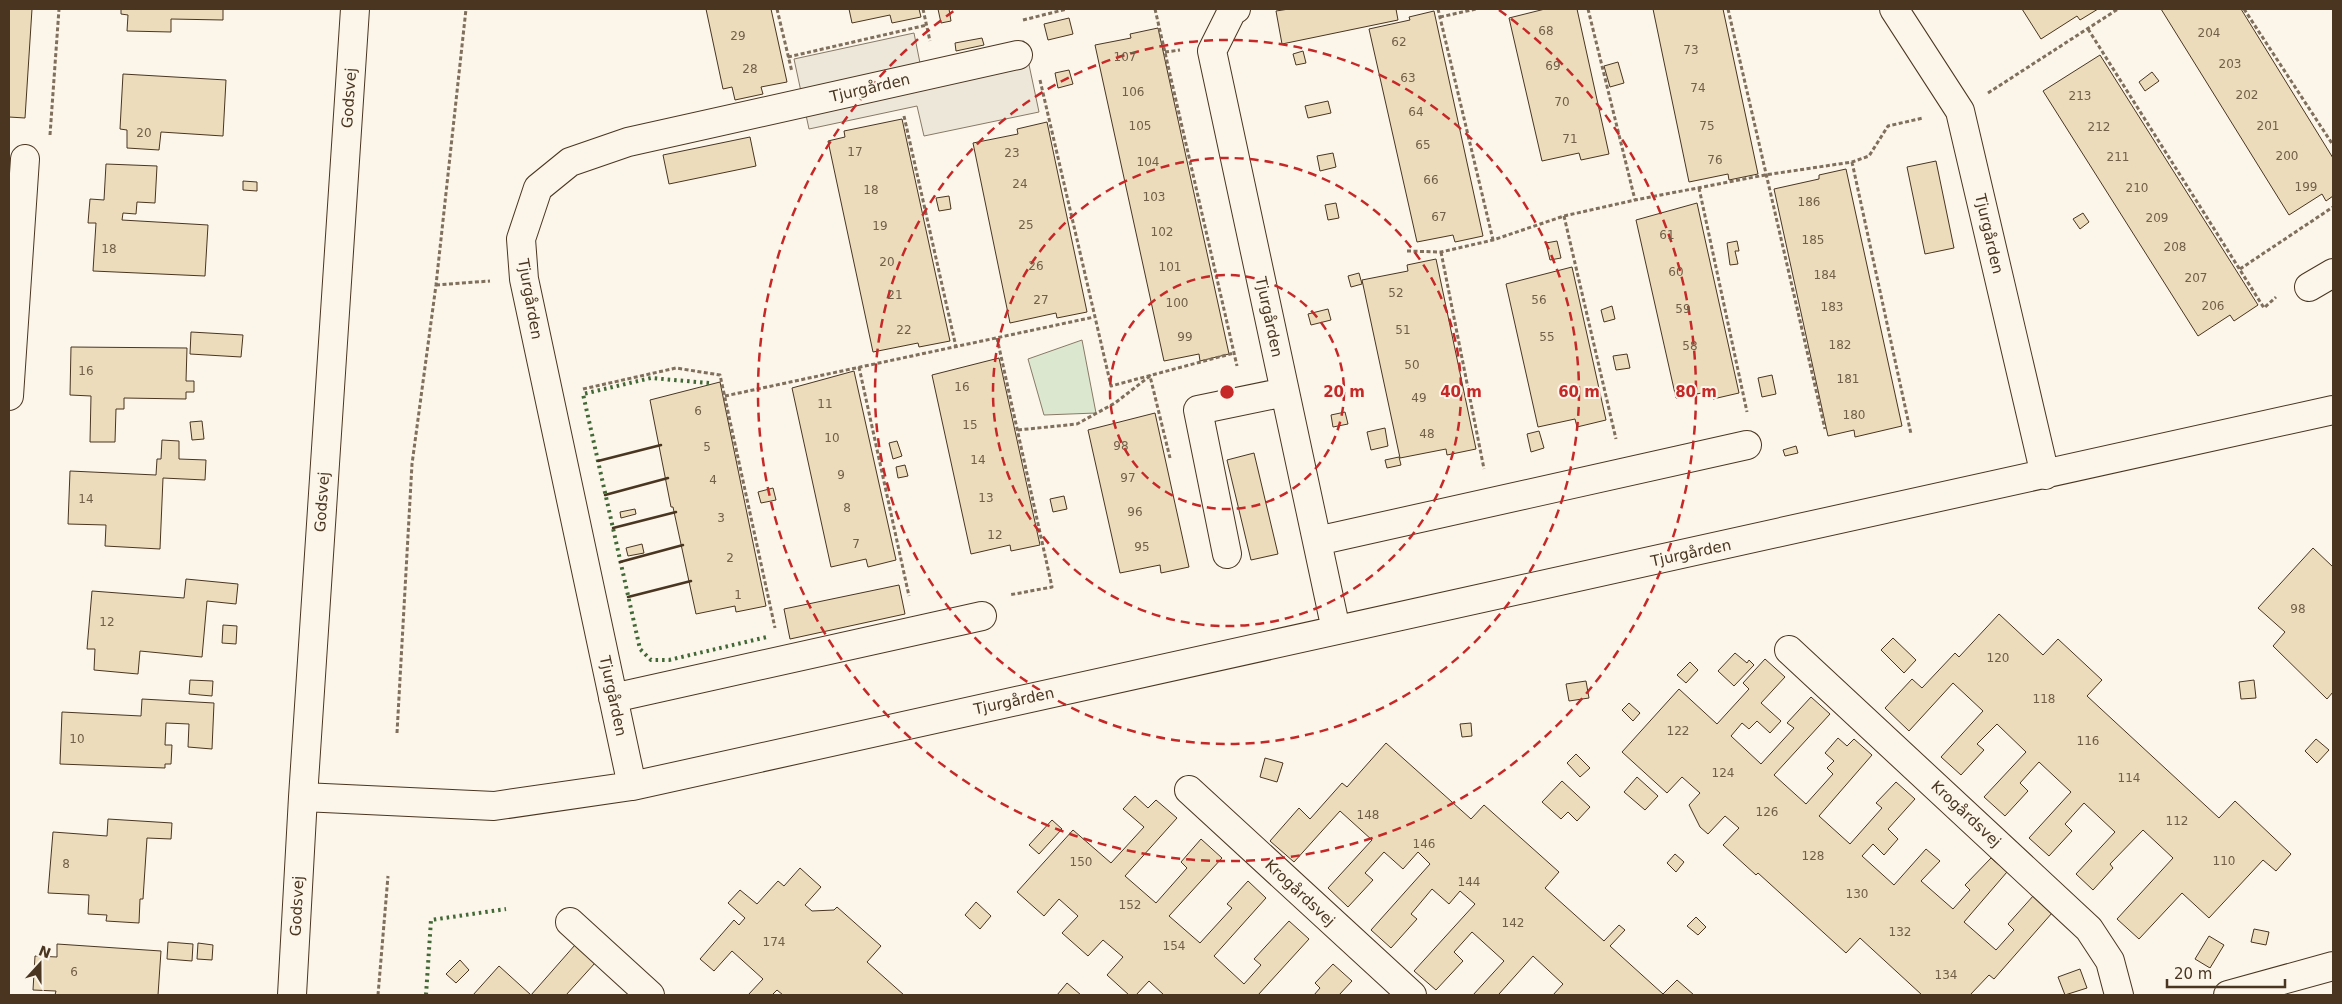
<svg xmlns="http://www.w3.org/2000/svg" width="2342" height="1004" font-family="'DejaVu Sans',sans-serif">
<style>
.green{fill:#dce7d0;stroke:#887966}
.parking{fill:#ede7d9;stroke:#887966}
.building{fill:#ecdcbc;stroke:#4a3520}
.lines{fill:none;stroke-linecap:round;stroke-linejoin:round}
.minor-casing{stroke:#4a3520;stroke-width:30}
.path{stroke:#7f6f5c;stroke-width:3;stroke-dasharray:4 2.5;stroke-linecap:butt}
.minor{stroke:#fbf6e9;stroke-width:28}
.hedge{stroke:#436837;stroke-width:4;stroke-dasharray:2.5 4;stroke-linecap:butt}
.wall{stroke:#4a3520;stroke-width:2.5}
.ring{fill:none;stroke:#c62828;stroke-width:2.5;stroke-dasharray:9 6}
.labels{text-anchor:middle;dominant-baseline:central;stroke-width:4;stroke-linejoin:round;paint-order:stroke}
.number-label{font-size:12px;fill:#725f47}
.street-label{font-size:15px;fill:#4a3520;stroke:#fbf6e9}
.centre{fill:#c62828;stroke:#fbf6e9;stroke-width:2.5}
.ring-label{font-size:15px;text-anchor:middle;font-weight:bold;fill:#c62828;stroke:#fbf6e9;stroke-width:4;stroke-linejoin:round;paint-order:stroke}
</style>
<rect width="100%" height="100%" fill="#fbf6e9"/>
<path class="green" d="M1082,340l14,73 -52,2 -16,-56z"/>
<path class="parking" d="M914,33l6,30 104,-22 15,71 -115,24 -7,-30 -108,23 -15,-70z"/>
<path class="building" d="M9,9h23l-7,109 -16,-1z
M121,9h102v11l-52,-1v13l-44,-1 1,-16 -7,-1z
M706,9h65l16,73 -26,5 2,7 -28,6 -3,-13 -9,2z
M849,9h70l2,8 -29,6 -2,-8 -38,8z
M938,9h11l2,12 -10,2z
M1289,9h107l2,11 -116,24 -6,-33z
M1545,9h32l32,145 -28,6 -2,-7 -37,8 -33,-143z
M1653,9h70l35,165 -29,6 -1,-6 -39,8z
M2022,9h76l-18,11 -3,-4 -36,23z
M2161,9h80l92,149v38l-7,5 -4,-7 -33,21z
M1434,11l49,225 -28,6 -2,-7 -36,7 -48,-213 41,-9 -1,-3z
M1069,18l4,16 -25,6 -4,-16z
M1158,28l71,326 -29,7 -1,-7 -35,7 -69,-316 36,-7 -1,-4z
M982,38l2,7 -28,6 -1,-8z
M1303,51l3,12 -10,2 -3,-11z
M2100,55l158,250 -24,16 -4,-6 -32,21 -155,-245z
M1618,62l6,21 -14,4 -6,-21z
M1069,70l4,14 -15,4 -3,-15z
M2152,72l7,9 -14,10 -6,-9z
M123,74l103,6 -3,56 -62,-4 -2,18 -32,-2v-18l-7,-1z
M1328,101l3,12 -23,5 -3,-12z
M902,119l48,222 -31,6 -1,-4 -45,9 -45,-211 17,-4 -1,-6z
M1047,122l40,190 -30,6 -1,-5 -46,10 -37,-180 45,-9 -1,-5z
M750,137l6,29 -87,18 -6,-29z
M1333,153l3,14 -16,4 -3,-15z
M1936,161l18,87 -29,6 -18,-87z
M106,164l51,2 -2,37 -18,-1 -1,12 -13,-1 -1,7 86,5 -3,51 -112,-5 3,-48h-8l2,-24 14,1z
M1846,169l56,257 -47,11 -1,-7 -26,6 -54,-247 45,-10v-4z
M243,181l14,1v9l-14,-1z
M949,196l2,13 -12,2 -3,-13z
M1336,203l3,15 -11,2 -3,-15z
M1697,203l42,190 -26,6 -1,-8 -36,7 -40,-178z
M2083,213l6,9 -9,7 -7,-10z
M1557,241l4,17 -11,2 -4,-17z
M1737,241l2,10h-4l3,13 -8,1 -3,-22z
M1436,259l40,190 -29,6 -1,-6 -46,9 -38,-178 46,-9 -1,-6z
M1572,267l34,153 -29,7 -2,-8 -37,8 -32,-143z
M1359,273l3,11 -11,3 -3,-11z
M1612,306l3,13 -11,3 -3,-12z
M1328,309l3,11 -20,5 -3,-11z
M191,332l52,3 -2,22 -51,-3z
M71,347l116,1 -1,33h8v11h-8v7l-62,-1v11h-8l-1,33h-25l1,-46 -21,-1z
M1627,354l3,14 -14,2 -3,-14z
M999,358l41,187 -29,6 -1,-6 -39,9 -39,-179z
M854,371l42,189 -28,7 -2,-8 -35,8 -39,-179z
M1772,375l4,19 -14,3 -4,-19z
M720,382l46,224 -30,6 -1,-6 -39,8 -23,-107h-2l-21,-107z
M1345,412l3,12 -15,3 -2,-12z
M1155,413l34,154 -28,6 -1,-8 -40,8 -32,-143z
M202,421l2,18 -12,1 -2,-18z
M1385,428l3,18 -17,4 -4,-18z
M1539,431l5,17 -13,4 -4,-18z
M162,440l17,1v18l27,1 -1,20 -42,-2 -3,71 -55,-3 1,-21 -38,-1 2,-53 86,4 1,-16h4z
M897,441l5,15 -9,3 -4,-16z
M1796,446l2,7 -13,3 -2,-6z
M1254,453l24,101 -27,6 -24,-100z
M1399,457l2,8 -14,3 -2,-8z
M905,465l3,11 -10,2 -2,-11z
M773,488l3,12 -15,3 -3,-11z
M1064,496l3,13 -14,3 -3,-13z
M635,509l1,5 -15,4 -1,-6z
M642,544l2,9 -16,3 -2,-8z
M2313,548l20,19v125l-6,7 -54,-53 12,-14 -27,-24z
M186,579l52,5 -2,20 -29,-3 -5,56 -62,-6 -2,23 -44,-4 1,-21h-8l5,-58 92,7z
M899,585l6,29 -115,25 -6,-30z
M1999,614l44,41 15,-16 44,41 -15,16 132,122 16,-17 56,53 -15,17 -13,-11 -54,58 -27,-25 -43,46 -22,-20 56,-61 -30,-28 -33,34 3,4 -20,22 -17,-16 39,-42 -31,-29 -19,21 7,7 -23,25 -20,-18 42,-46 -32,-30 -19,21 8,8 -23,25 -21,-19 42,-45 -29,-28 -20,20 7,6 -23,25 -20,-18 42,-46 -30,-28 -44,48 -24,-23 27,-29 10,9 33,-35 4,4z
M223,625l14,1 -1,18 -14,-1z
M1893,638l23,22 -12,13 -23,-23z
M1735,653l12,10 2,-3 5,5 -20,21 -16,-15z
M1765,659l20,18 -24,26 20,18 -11,12 -13,-12 -8,8 -7,-6 -11,13 30,28 33,-36 -7,-5 24,-26 19,17 -56,61 32,29 27,-30 -6,-6 7,-7 -9,-8 13,-15 9,8 7,-7 18,16 -53,61 31,28 32,-36 -6,-5 20,-21 19,17 -27,30 10,10 -14,16 -11,-11 -11,12 32,29 32,-36 14,12 -19,20 32,28 17,-19 -5,-5 26,-27 16,14 -43,50 32,28 18,-20 -6,-6 26,-29 18,18 -58,66 -5,-4 -19,20h-48l-62,-57 -14,15 -88,-80 -2,2 -33,-30 16,-17 -14,-12 -17,18 -8,-7 -11,-22 11,-12 -18,-16 -15,16 -45,-41 57,-63 38,35 32,-35 -6,-6z
M1690,662l8,8 -12,13 -9,-8z
M190,680l23,1 -1,15 -23,-2z
M2254,680l2,18 -15,1 -2,-17z
M1586,681l3,17 -20,3 -3,-17z
M142,699l72,4 -2,46 -24,-2 1,-23 -23,-1 -1,22h7l-1,19h-6v4l-105,-4 2,-52 79,4z
M1629,703l11,10 -7,8 -11,-11z
M1471,723l1,13 -10,1 -2,-13z
M2316,739l13,11 -12,13 -12,-12z
M1386,743l85,76 13,-14 75,67 -14,16 59,53 15,-16 6,5 -15,16 53,48 14,-14 17,15h-141l10,-11 -30,-28 -34,38 1,1h-27l31,-34 -32,-29 -18,20 9,9 -27,29 -22,-19 61,-67 -15,-13 -11,13 -17,-15 -21,25 6,5 -26,29 -20,-18 59,-66 -12,-12 -15,17 -19,-17 -19,21 8,7 -25,27 -20,-19 44,-48 -32,-29 -46,51 -24,-21 29,-33 11,11 32,-36 5,4z
M1576,754l14,14 -10,9 -13,-14z
M1265,758l18,5 -6,19 -17,-5z
M1637,777l21,19 -13,14 -21,-18z
M1562,781l28,26 -13,14 -9,-9 -7,7 -19,-17z
M1135,796l13,12 8,-8 21,18 -52,58 31,27 31,-35 -6,-6 20,-23 21,19 -53,58 31,27 32,-35 -5,-4 21,-23 18,17 -52,58 30,28 17,-19 -7,-6 35,-38 20,18 -51,56h-94l-15,-14 -13,14h-7l-22,-20 16,-18 -20,-17 -15,16 -26,-23 16,-17 -19,-17 -15,17 -27,-24 56,-62 38,33 33,-36 -21,-18z
M108,819l64,4 -1,16 -24,-1 -4,61h-3l-1,24 -33,-2 1,-6 -19,-1 1,-19 -41,-2 5,-61 54,4z
M1052,820l10,9 -23,25 -10,-9z
M1675,854l9,8 -8,10 -9,-9z
M800,868l21,19 -16,18 7,6 22,-1 3,-3 44,39 -14,16 37,33h-121l-6,-5 -5,5h-24l15,-16 -31,-28 -18,20 -14,-12 34,-39 5,5 6,-7 -17,-15 12,-13 17,14 21,-23 6,5z
M976,902l15,14 -11,13 -15,-14z
M1696,917l10,10 -8,8 -11,-9z
M2254,929l15,3 -3,13 -15,-3z
M2209,936l15,9 -14,23 -15,-9z
M168,942l25,2 -1,17 -25,-2z
M198,943l15,2 -1,15 -15,-1z
M57,944l104,7 -3,44h-103l1,-4 -23,-1 2,-34 22,1z
M575,945l20,18 -29,32h-93l26,-29 32,29z
M460,960l9,10 -13,13 -10,-9z
M1333,964l19,17 -13,14h-25l6,-7 -5,-5z
M2080,969l7,19 -22,7 -7,-18z
M1067,983l14,12h-24z"/>
<g class="lines">
<defs>
<path id="minor" d="M1236,9l-4,2 -20,40 124,579
M1894,9l66,102 85,364
M2309,287l24,-14
M9,396l16,-237
M1317,541l430,-96
M1227,554l-29,-144 87,-18
M1789,650l300,279 21,32 9,34
M613,698l369,-82
M632,786l-108,-507 -3,-40 17,-51 32,-26 58,-20 390,-87
M1189,790l223,205
M303,797l191,9 138,-20 1701,-376
M570,922l80,73
M292,995l11,-198 52,-788
M2228,995l105,-29"/>
</defs>
<use href="#minor" class="minor-casing"/>
<path class="path" d="M777,9l15,63
M923,9l7,32
M1155,9l82,357
M1438,9l55,231
M1588,9l47,191
M1728,9l97,420
M2244,9l89,136
M1440,17l36,-8
M1023,20l44,-11
M2088,29l176,279 12,-11
M1165,52l15,-2
M788,57l139,-32
M1040,80l71,306 123,-33
M1988,93l130,-84
M904,116l52,231
M50,135l9,-126
M1852,162l59,272
M1699,188l48,224
M1564,216l52,223
M1407,251l34,1 52,-12 71,-24 71,-16 130,-25 87,-13 17,-6 19,-30 35,-8
M1441,252l43,217
M2240,269l93,-62
M436,285l54,-4
M997,338l55,249 -43,8
M859,367l50,229
M583,389l93,-21 44,7 55,253
M725,396l369,-79
M1018,430l59,-6 38,-21 35,-27 20,82
M397,733l15,-269 24,-179 30,-276
M378,995l10,-119"/>
<use href="#minor" class="minor"/>
<path class="hedge" d="M709,383l-58,-5 -68,16 57,255 11,11h18l98,-23
M426,995l5,-75 75,-11"/>
<path class="wall" d="M598,461l63,-16
M605,495l63,-17
M613,528l63,-16
M620,562l63,-17
M628,597l63,-16"/>
</g>
<g class="ring">
<circle cx="1227" cy="392" r="117"/>
<circle cx="1227" cy="392" r="234"/>
<circle cx="1227" cy="392" r="352"/>
<path d="M1499 10A469 469 0 1 1 955 10"/>
</g>
<g class="labels">
<g class="number-label">
<text x="1546" y="31">68</text>
<text x="2209" y="33">204</text>
<text x="738" y="36">29</text>
<text x="1399" y="42">62</text>
<text x="1691" y="50">73</text>
<text x="1125" y="57">107</text>
<text x="2230" y="64">203</text>
<text x="1553" y="66">69</text>
<text x="750" y="69">28</text>
<text x="1408" y="78">63</text>
<text x="1698" y="88">74</text>
<text x="1133" y="92">106</text>
<text x="2247" y="95">202</text>
<text x="2080" y="96">213</text>
<text x="1562" y="102">70</text>
<text x="1416" y="112">64</text>
<text x="1140" y="126">105</text>
<text x="1707" y="126">75</text>
<text x="2268" y="126">201</text>
<text x="2099" y="127">212</text>
<text x="144" y="133">20</text>
<text x="1570" y="139">71</text>
<text x="1423" y="145">65</text>
<text x="855" y="152">17</text>
<text x="1012" y="153">23</text>
<text x="2287" y="156">200</text>
<text x="2118" y="157">211</text>
<text x="1715" y="160">76</text>
<text x="1148" y="162">104</text>
<text x="1431" y="180">66</text>
<text x="1020" y="184">24</text>
<text x="2306" y="187">199</text>
<text x="2137" y="188">210</text>
<text x="871" y="190">18</text>
<text x="1154" y="197">103</text>
<text x="1809" y="202">186</text>
<text x="1439" y="217">67</text>
<text x="2157" y="218">209</text>
<text x="1026" y="225">25</text>
<text x="880" y="226">19</text>
<text x="1162" y="232">102</text>
<text x="1667" y="235">61</text>
<text x="1813" y="240">185</text>
<text x="2175" y="247">208</text>
<text x="109" y="249">18</text>
<text x="887" y="262">20</text>
<text x="1036" y="266">26</text>
<text x="1170" y="267">101</text>
<text x="1676" y="272">60</text>
<text x="1825" y="275">184</text>
<text x="2196" y="278">207</text>
<text x="1396" y="293">52</text>
<text x="895" y="295">21</text>
<text x="1041" y="300">27</text>
<text x="1539" y="300">56</text>
<text x="1177" y="303">100</text>
<text x="2213" y="306">206</text>
<text x="1832" y="307">183</text>
<text x="1683" y="309">59</text>
<text x="904" y="330">22</text>
<text x="1403" y="330">51</text>
<text x="1185" y="337">99</text>
<text x="1547" y="337">55</text>
<text x="1840" y="345">182</text>
<text x="1690" y="346">58</text>
<text x="1412" y="365">50</text>
<text x="86" y="371">16</text>
<text x="1848" y="379">181</text>
<text x="962" y="387">16</text>
<text x="1419" y="398">49</text>
<text x="825" y="404">11</text>
<text x="698" y="411">6</text>
<text x="1854" y="415">180</text>
<text x="970" y="425">15</text>
<text x="1427" y="434">48</text>
<text x="832" y="438">10</text>
<text x="1121" y="446">98</text>
<text x="707" y="447">5</text>
<text x="978" y="460">14</text>
<text x="841" y="475">9</text>
<text x="1128" y="478">97</text>
<text x="713" y="480">4</text>
<text x="986" y="498">13</text>
<text x="86" y="499">14</text>
<text x="847" y="508">8</text>
<text x="1135" y="512">96</text>
<text x="721" y="518">3</text>
<text x="995" y="535">12</text>
<text x="856" y="544">7</text>
<text x="1142" y="547">95</text>
<text x="730" y="558">2</text>
<text x="738" y="595">1</text>
<text x="2298" y="609">98</text>
<text x="107" y="622">12</text>
<text x="1998" y="658">120</text>
<text x="2044" y="699">118</text>
<text x="1678" y="731">122</text>
<text x="77" y="739">10</text>
<text x="2088" y="741">116</text>
<text x="1723" y="773">124</text>
<text x="2129" y="778">114</text>
<text x="1767" y="812">126</text>
<text x="1368" y="815">148</text>
<text x="2177" y="821">112</text>
<text x="1424" y="844">146</text>
<text x="1813" y="856">128</text>
<text x="2224" y="861">110</text>
<text x="1081" y="862">150</text>
<text x="66" y="864">8</text>
<text x="1469" y="882">144</text>
<text x="1857" y="894">130</text>
<text x="1130" y="905">152</text>
<text x="1513" y="923">142</text>
<text x="1900" y="932">132</text>
<text x="774" y="942">174</text>
<text x="1174" y="946">154</text>
<text x="74" y="972">6</text>
<text x="1946" y="975">134</text>
</g>
<g class="street-label">
<text transform="translate(870 88) rotate(-13)">Tjurgården</text>
<text transform="translate(349 98) rotate(-86)">Godsvej</text>
<text transform="translate(1989 234) rotate(77)">Tjurgården</text>
<text transform="translate(530 299) rotate(80)">Tjurgården</text>
<text transform="translate(1269 317) rotate(78)">Tjurgården</text>
<text transform="translate(322 502) rotate(-86)">Godsvej</text>
<text transform="translate(1691 553) rotate(-12)">Tjurgården</text>
<text transform="translate(613 696) rotate(78)">Tjurgården</text>
<text transform="translate(1014 701) rotate(-12)">Tjurgården</text>
<text transform="translate(1966 814) rotate(43)">Krogårdsvej</text>
<text transform="translate(1300 893) rotate(43)">Krogårdsvej</text>
<text transform="translate(297 906) rotate(-87)">Godsvej</text>
</g>
</g>
<circle cx="1227" cy="392" r="8" class="centre"/>
<g class="ring-label">
<text x="1344" y="397">20 m</text>
<text x="1461" y="397">40 m</text>
<text x="1579" y="397">60 m</text>
<text x="1696" y="397">80 m</text>
</g>
<rect width="2342" height="1004" fill="none" stroke="#4a3520" stroke-width="20"/>
<g transform="translate(40 964) rotate(21)" stroke="#fbf6e9" stroke-width="4" paint-order="stroke">
<path d="M0-4L9 19L0 12L-9 19Z" fill="#4a3520"/>
<text y="-8" font-size="14" font-weight="bold" text-anchor="middle" fill="#4a3520">N</text>
</g>
<path d="M2167 979v8h118v-8" fill="none" stroke="#4a3520" stroke-width="2.5"/>
<text x="2174" y="979" font-size="15" fill="#4a3520" stroke="#fbf6e9" stroke-width="4" paint-order="stroke">20 m</text>
</svg>
